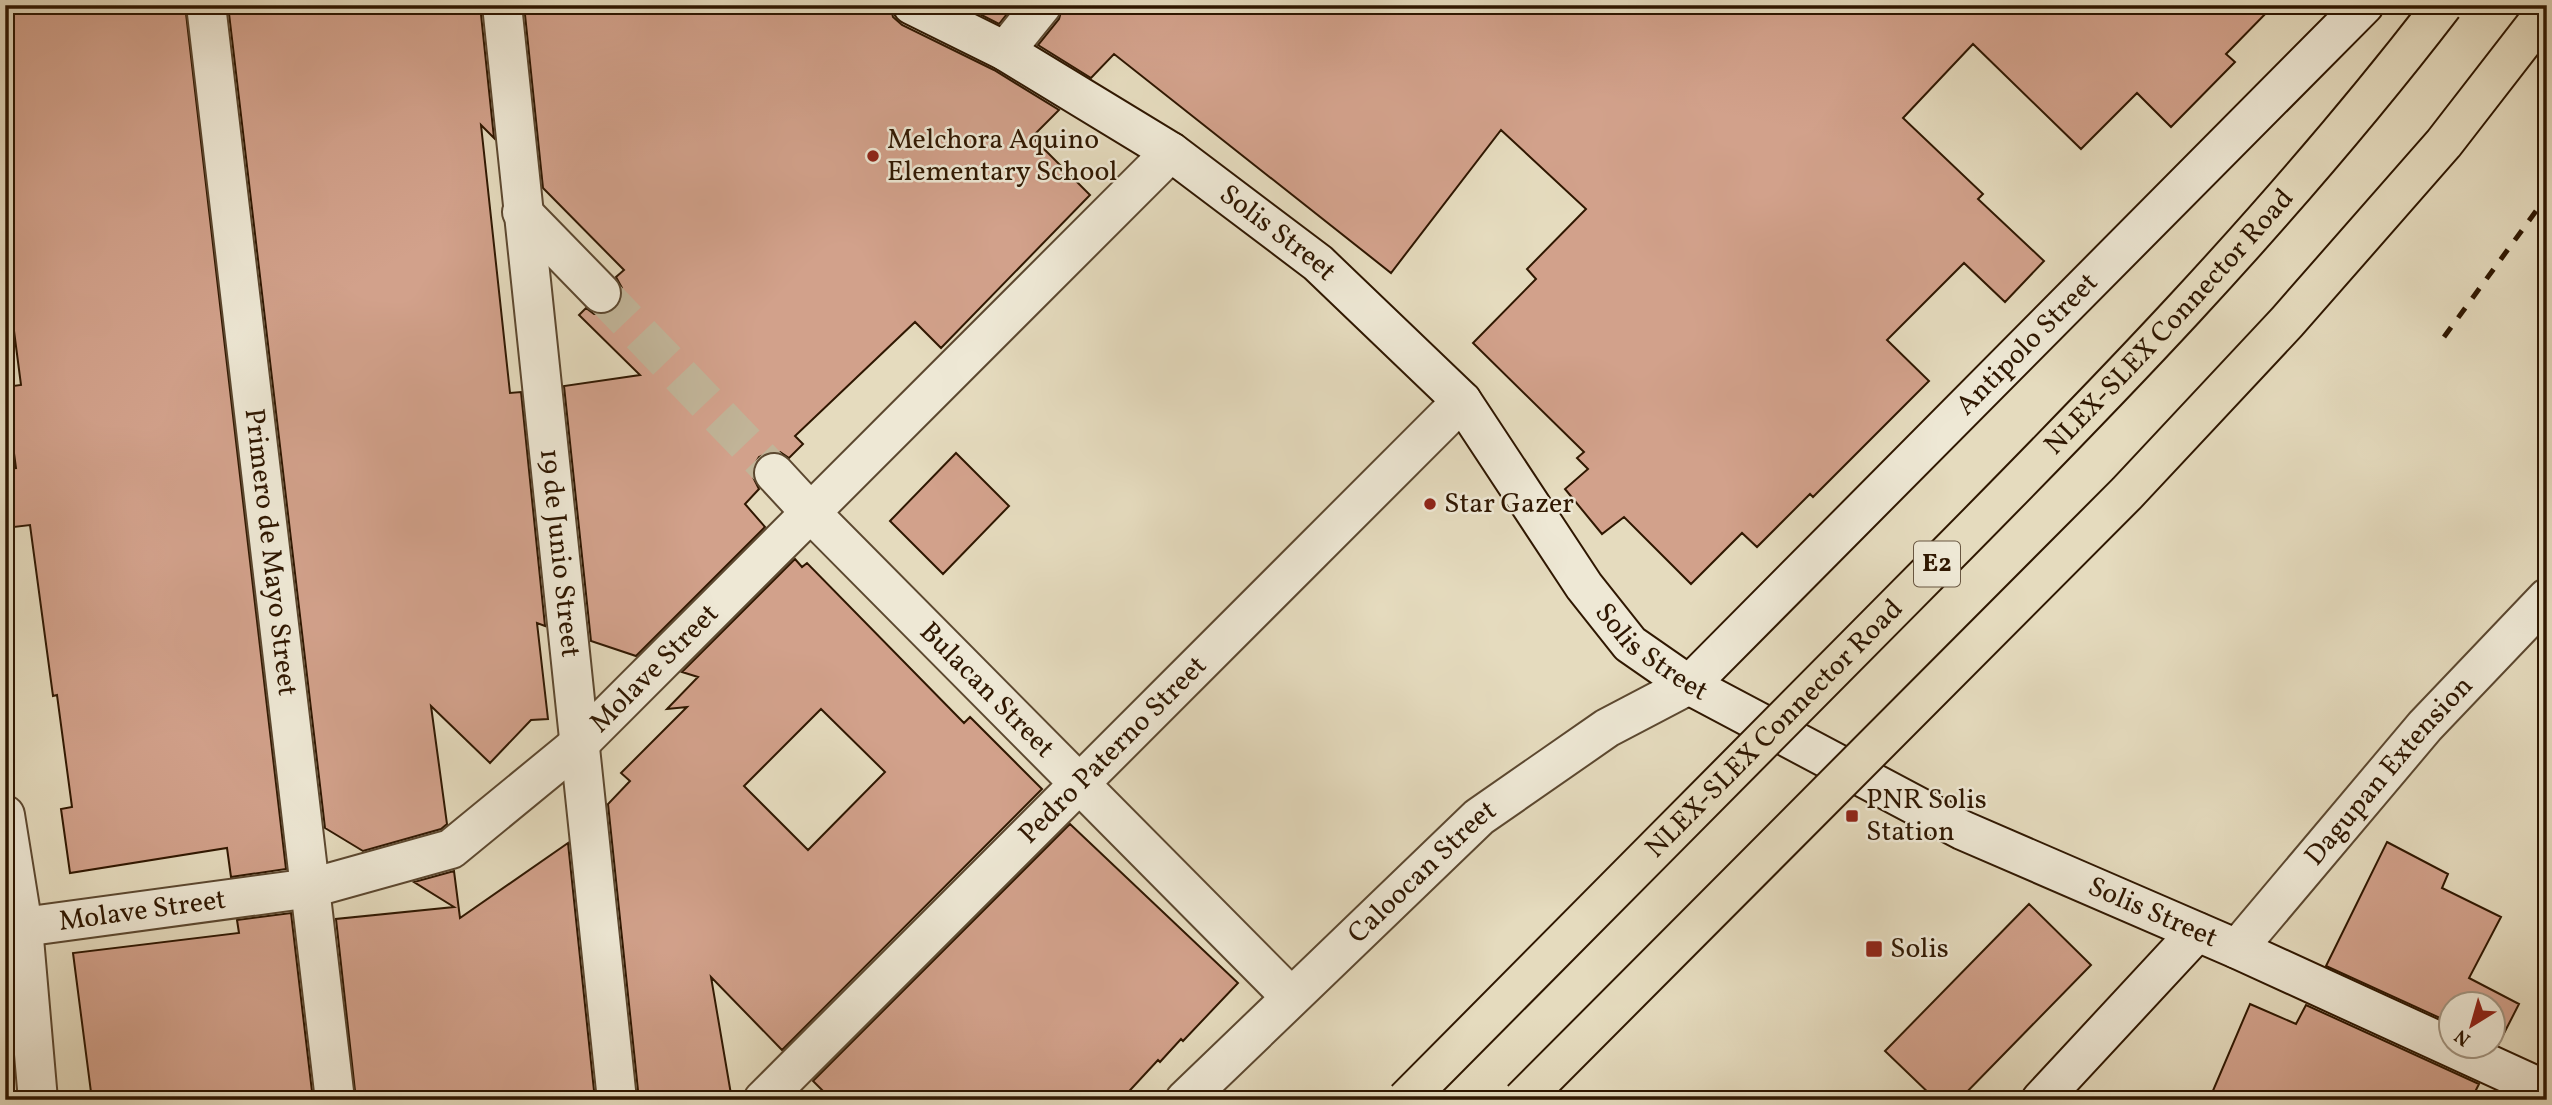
<svg xmlns="http://www.w3.org/2000/svg" width="2552" height="1105" font-family="Vollkorn,serif">
<style>
.building{fill:#d2a18b;stroke:#2f1701;stroke-width:2;fill-rule:evenodd}
.lines{fill:none;stroke-linecap:round;stroke-linejoin:round}
.street-tunnel{stroke:#c1b498;stroke-width:38;stroke-dasharray:38 19;stroke-linecap:butt}
.street-casing{stroke:#5c4830;stroke-width:42}
.secondary-casing{stroke:#2f1701;stroke-width:42}
.street{stroke:#eee8d5;stroke-width:38}
.secondary{stroke:#eee8d5;stroke-width:38}
.rail{stroke:#2f1701;stroke-width:5;stroke-dasharray:12 12;stroke-linecap:butt}
.highway-bridge-casing{stroke:#2f1701;stroke-width:42;stroke-linecap:butt}
.highway-bridge{stroke:#e5dbbe;stroke-width:38}
.poi-dot{fill:#8f2418;stroke:#eee8d5;stroke-width:2.5}
.labels{text-anchor:middle;dominant-baseline:central;stroke-width:5;stroke-linejoin:round;paint-order:stroke}
.shield{fill:#eee8d5;stroke:#685641;stroke-width:2}
.shield-label{font-size:26px;font-weight:bold;fill:#2f1701}
.poi-label{font-size:28px;fill:#2f1701;stroke:#eee8d5;text-anchor:start}
.street-label{font-size:28px;fill:#2f1701;stroke:#eee8d5}
</style>
<rect width="100%" height="100%" fill="#e5dbbe"/>
<filter id="stains"><feTurbulence type="fractalNoise" baseFrequency=".00286" numOctaves="4"/><feColorMatrix values="0 0 0 0 .2 0 0 0 0 .09 0 0 0 0 .02 0 0 0 .5 -.17"/></filter>
<radialGradient id="worn" r=".72"><stop offset=".6" stop-color="#630" stop-opacity="0"/><stop offset="1" stop-color="#630" stop-opacity=".3"/></radialGradient>
<path class="building" d="M5,5h180l101,864 -55,8 -4,-29 -157,25 -9,-64 11,-2 -15,-112 -4,1 -23,-171 -16,2 -8,-58 10,-1 -11,-81 16,-2 -11,-85 -5,1v-69l7,-1 -7,-56z
M228,5h252l14,133 -13,-13 29,268 11,-1 24,234 -8,-3 11,96 -17,1 -41,43 -59,-57 16,118 -6,5 -78,22 -38,-23z
M524,5h366l3,12 9,8 92,45 65,40 -27,27 58,58 -149,153 -26,-26 -120,114 8,8 -14,14 -9,-6h-10l-11,5 -6,10v10l6,12 -14,15 20,23 -129,129 -45,-15 -27,-255 76,-11 -61,-60 7,-7 8,6h12l11,-6 5,-10v-10l-6,-11 8,-7 -81,-82z
M962,5h52l-15,19z
M1063,5h1211l-48,49 9,8 -64,65 -34,-34 -56,56 -108,-105 -70,74 80,76 -5,5 66,62 -39,41 -41,-39 -77,77 42,41 -116,116 -3,-3 -53,53 -15,-14 -51,51 -67,-67 -22,17 -37,-45 23,-20 -11,-11 7,-6 -111,-109 63,-64 -9,-10 59,-60 -85,-79 -110,143 -277,-219 -23,24 -53,-33 21,-26z
M956,453l53,53 -66,68 -53,-53z
M795,559l7,8 5,-4 157,160 6,-6 72,72 -260,261 -71,-73 21,123h-93l-31,-296 22,-23 -9,-8 66,-66 -20,2 31,-32 -16,-5zM821,709l64,63 -77,78 -64,-64z
M1070,824l168,159 -55,58 -2,-2 -21,23 -2,-2 -37,40h-289l-19,-19z
M2387,842l61,32 -6,14 59,29 -32,61 50,26 -21,41 -5,-3v-38h-42v19l-125,-57z
M568,843l27,257h-239l-20,-181 118,-12 -40,-25 40,-11 6,47z
M2029,904l62,61 -132,135h-23l-51,-49z
M291,913l22,187h-221l-19,-147 166,-20 -2,-13z
M2250,1004l46,20 10,-19 173,79 -8,16h-262z"/>
<g class="lines">
<path class="street-tunnel" d="M601,293l173,180"/>
<defs>
<g id="street">
<path id="s1" d="M206,5l129,1095"/>
<path id="s2" d="M502,5l115,1095"/>
<path d="M1005,51l37,-46"/>
<path d="M522,212l79,81"/>
<path id="s3" d="M774,473l37,40 479,483"/>
<path d="M5,815l18,112 15,173"/>
<path id="s4" d="M5,939l18,-12 288,-39 140,-39 128,-105 592,-592"/>
<path id="s5" d="M2237,949l188,-223 122,-128"/>
<path id="s6" d="M763,1100l699,-699"/>
<path id="s7" d="M1185,1100l294,-283 128,-89 82,-43"/>
</g>
<g id="secondary">
<path id="s8" d="M912,5l93,46 166,101 147,111 144,138 122,185 46,58 59,41 273,145 275,119 310,142"/>
<path id="s9" d="M1689,685l675,-680"/>
<path d="M2041,1100l156,-168"/>
</g>
</defs>
<use href="#street" class="street-casing"/>
<use href="#secondary" class="secondary-casing"/>
<use href="#street" class="street"/>
<use href="#secondary" class="secondary"/>
<path class="rail" d="M2444,337l103,-141"/>
<defs>
<g id="highway-bridge">
<path id="s10" d="M1406,1100c167,-169 335,-337 502,-506 187,-188 373,-378 535,-589"/>
<path d="M1522,1100l605,-607 160,-171 157,-179 103,-133"/>
</g>
</defs>
<use href="#highway-bridge" class="highway-bridge-casing"/>
<use href="#highway-bridge" class="highway-bridge"/>
</g>
<g class="poi-dot">
<circle cx="873" cy="156" r="7"/>
<circle cx="1430" cy="504" r="7"/>
<rect x="1845" y="809" width="14" height="14" rx="3.5"/>
<rect x="1865" y="940" width="18" height="18" rx="3.5"/>
</g>
<g class="labels">
<rect class="shield" x="1914" y="541.5" width="46" height="45" rx="5"/>
<g class="shield-label">
<text x="1937" y="564">E2</text>
</g>
<g class="poi-label">
<text x="887" y="140">Melchora Aquino<tspan x="887" dy="32">Elementary School</tspan></text>
<text x="1444" y="504">Star Gazer</text>
<text x="1866" y="800">PNR Solis<tspan x="1866" dy="32">Station</tspan></text>
<text x="1890" y="949">Solis</text>
</g>
<g class="street-label">
<text stroke="none"><textPath href="#s8" startOffset="432">Solis Street</textPath></text>
<text stroke="none"><textPath href="#s10" startOffset="1090">NLEX-SLEX Connector Road</textPath></text>
<text stroke="none"><textPath href="#s9" startOffset="480">Antipolo Street</textPath></text>
<text stroke="none"><textPath href="#s1" startOffset="551">Primero de Mayo Street</textPath></text>
<text stroke="none"><textPath href="#s2" startOffset="551">19 de Junio Street</textPath></text>
<text stroke="none"><textPath href="#s8" startOffset="999">Solis Street</textPath></text>
<text stroke="none"><textPath href="#s4" startOffset="730">Molave Street</textPath></text>
<text stroke="none"><textPath href="#s3" startOffset="304">Bulacan Street</textPath></text>
<text stroke="none"><textPath href="#s10" startOffset="523">NLEX-SLEX Connector Road</textPath></text>
<text stroke="none"><textPath href="#s6" startOffset="495">Pedro Paterno Street</textPath></text>
<text stroke="none"><textPath href="#s5" startOffset="234">Dagupan Extension</textPath></text>
<text stroke="none"><textPath href="#s7" startOffset="329">Caloocan Street</textPath></text>
<text stroke="none"><textPath href="#s4" startOffset="142">Molave Street</textPath></text>
<text stroke="none"><textPath href="#s8" startOffset="1566">Solis Street</textPath></text>
</g>
</g>
<rect width="2552" height="1105" fill="none" stroke="#e5dbbe" stroke-width="28"/>
<rect x="7" y="7" width="2538" height="1091" fill="none" stroke="#2f1701" stroke-width="3.5"/>
<rect x="14" y="14" width="2524" height="1077" fill="none" stroke="#2f1701" stroke-width="2"/>
<g transform="translate(2472 1025) rotate(217)"><circle r="33" fill="#eee8d5" stroke="#a29480" stroke-width="2"/>
<path d="M0-5L12 26L0 18L-12 26Z" fill="#8f2418"/>
<text y="-10" font-size="19" font-weight="bold" text-anchor="middle" fill="#2f1701">N</text>
</g>
<rect width="100%" height="100%" filter="url(#stains)"/>
<rect width="100%" height="100%" fill="url(#worn)"/>
</svg>
